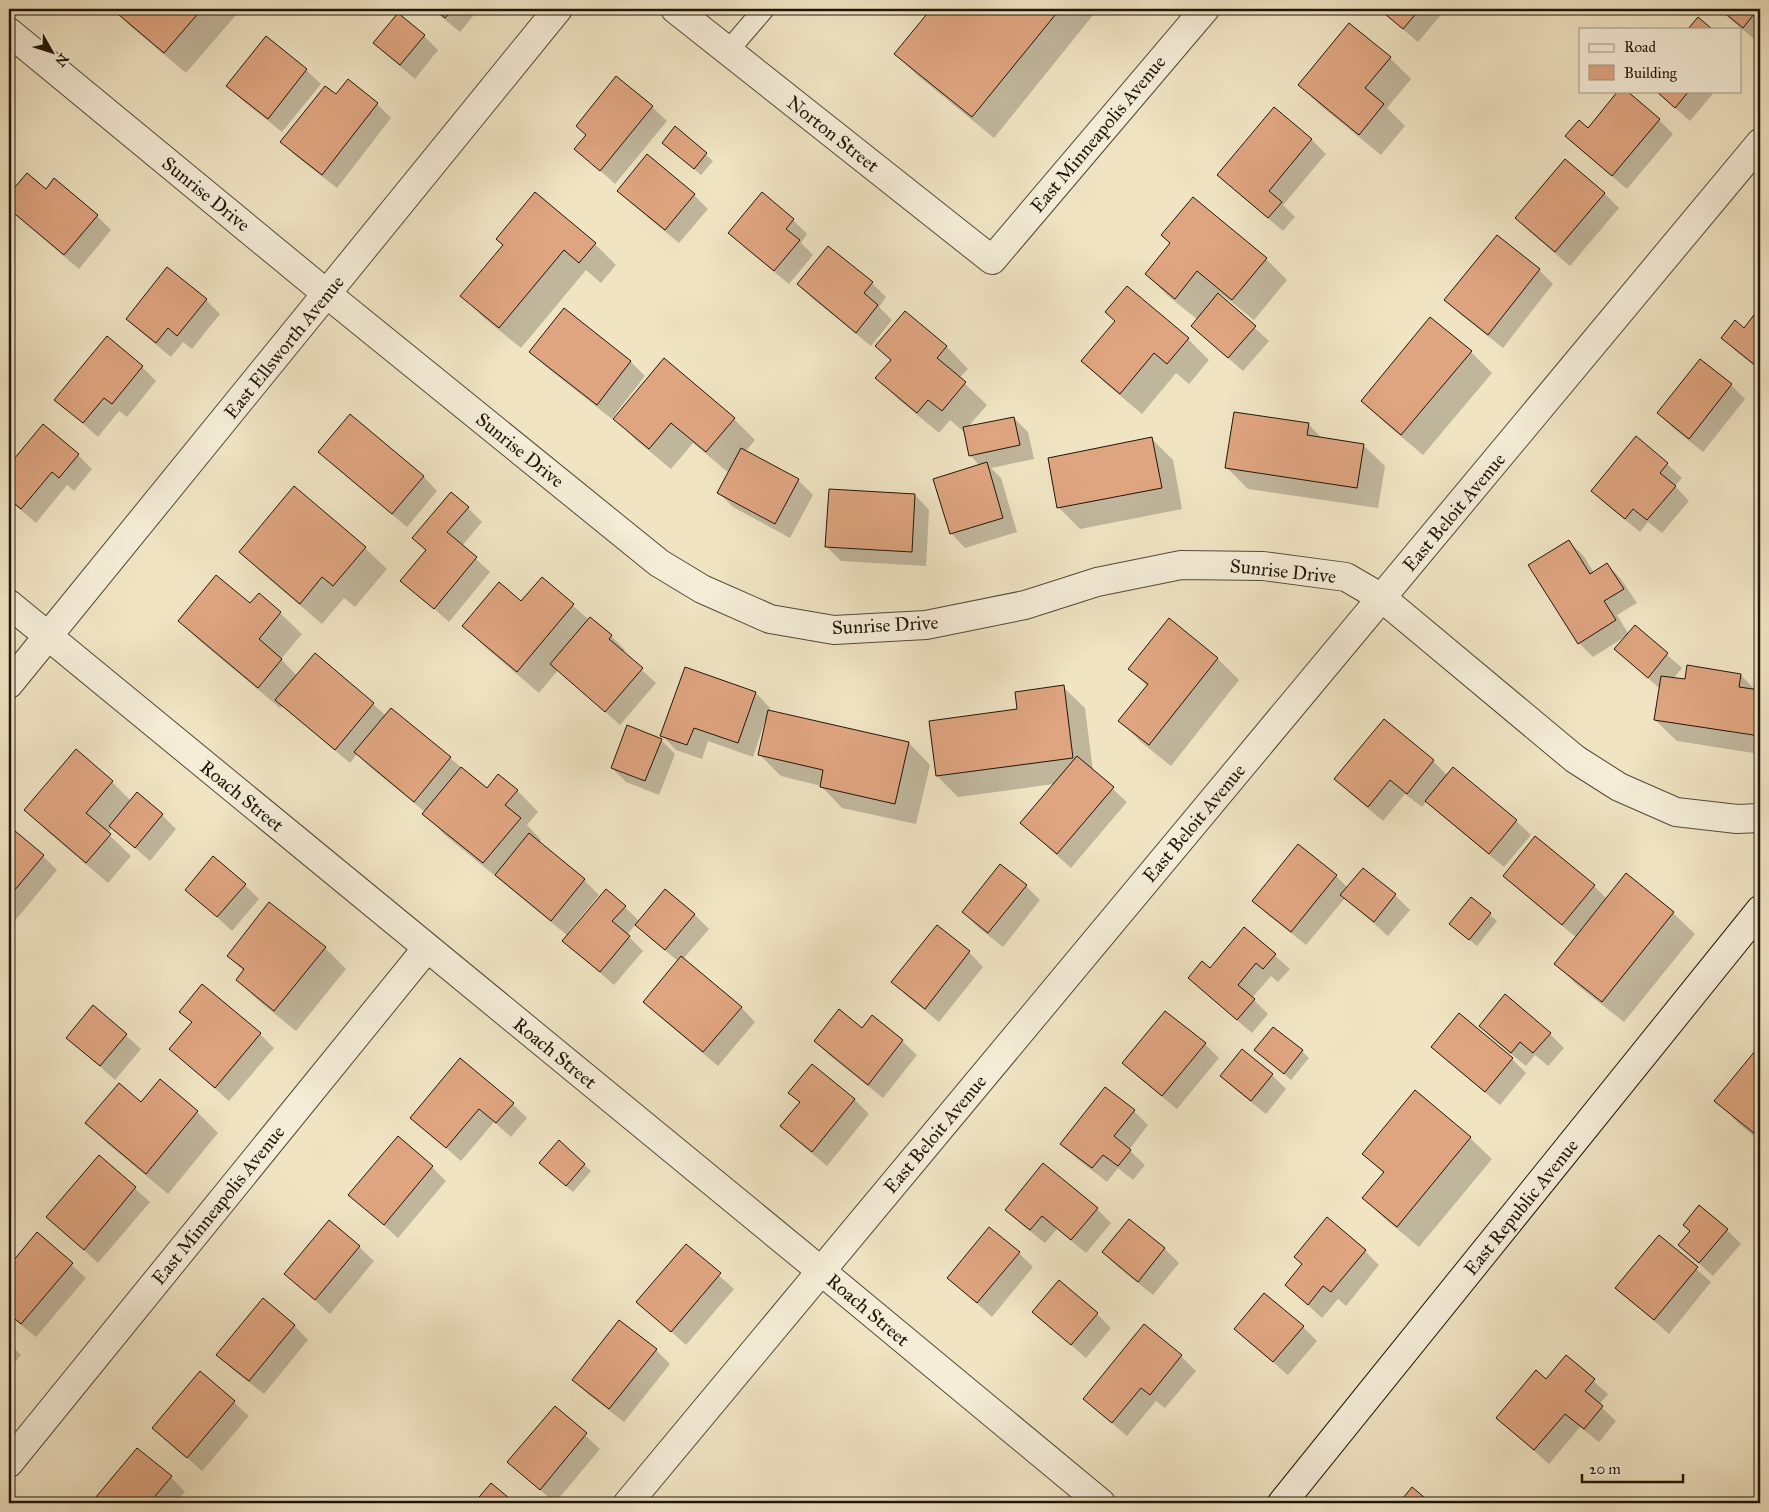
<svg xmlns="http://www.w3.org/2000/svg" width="1769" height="1512" font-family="'IM FELL Great Primer',serif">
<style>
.shadow{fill:#0003}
.building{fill:#dfa580;stroke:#1f1509}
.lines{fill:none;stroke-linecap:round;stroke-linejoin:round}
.lane-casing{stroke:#534938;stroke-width:22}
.street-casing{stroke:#534938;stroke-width:30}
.secondary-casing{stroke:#1f1509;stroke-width:30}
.lane{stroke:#f5edd8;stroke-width:20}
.street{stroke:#f5edd8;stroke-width:28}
.secondary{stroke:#f5edd8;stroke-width:28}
.labels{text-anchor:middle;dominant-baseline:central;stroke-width:5;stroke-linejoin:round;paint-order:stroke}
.street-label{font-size:19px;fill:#1f1509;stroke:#f5edd8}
</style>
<rect width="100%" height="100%" fill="#f0e4c3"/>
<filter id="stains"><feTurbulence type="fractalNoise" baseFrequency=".004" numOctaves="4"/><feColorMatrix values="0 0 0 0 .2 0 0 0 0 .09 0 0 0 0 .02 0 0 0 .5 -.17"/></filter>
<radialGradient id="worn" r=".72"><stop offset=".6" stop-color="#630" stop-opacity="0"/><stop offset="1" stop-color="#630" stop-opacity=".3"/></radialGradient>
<path class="shadow" d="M113,9h117l6,6 -50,58 -57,-48z
M432,9h47l-19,23z
M933,9h165l-104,129 -77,-63 -21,-21z
M1379,9h67l-28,33z
M1718,9h42v35z
M424,36l14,14 -23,29 -26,-22 -14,-14z
M1390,58l21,21 -24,29 18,18 -24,29 -60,-49 -21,-21z
M306,70l15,14 -39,48 -40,-32 -14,-14z
M616,78l36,29 15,14 -52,63 -39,-35 11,-13z
M1656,91h59l-25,30z
M336,96l41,8 14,14 -54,70 -41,-32 -14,-14z
M1274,109l38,31 14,14 -43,51 12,12 -12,14 -50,-42 -15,-14z
M1659,120l14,14 -46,55 -46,-39 -14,-14 21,-7z
M675,128l38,33 -12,14 -31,-26z
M1565,161l40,33 14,14 -49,58 -40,-34 -14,-14z
M27,175l19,16 51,25 14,14 -32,39 -70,-60v-13z
M619,191l75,4 14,14 -29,34 -46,-38z
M762,194l31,26 14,14 -6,9 12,12 -24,29 -45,-37 -14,-14z
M595,244l21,21 -15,18 -15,-13 -65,78 -38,-31 -21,-22 42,-50z
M1266,259l21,21 -33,40 -35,-28 -2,2 52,47 -26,30 -36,-31 -9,-20 -30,-24 -22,-22z
M1539,270l14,14 -50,64 -43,-34 -14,-14z
M872,283l14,14 -7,10 13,13 -21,26 -59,-48 -14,-14z
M206,300l14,14 -28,35 -9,-7 -12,15 -29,-24 -15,-14z
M1760,309v62l-23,-19 -14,-14 21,-9z
M565,310l66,52 14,14 -32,41 2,1 119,1 21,21 -10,12 53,28 15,15 -23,43 -57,-31 -15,-15 11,-19 -36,-30 -22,26 -35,-29 -23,-23 -1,2 -67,-53 -14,-14z
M905,312l42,35 21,22 -9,9 28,27 -20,23 47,-10 14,14 6,27 -43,9 10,10 16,54 -52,16 -14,-15 29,-67 -10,-11 -5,-24 -1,1 -14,-12 -11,13 -41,-34 -21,-21 15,-17 -16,-15z
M107,338l35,29 14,14 -29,36 -8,-6 -21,26 -42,-37z
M1188,339l21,21 -20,24 -13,-11 -34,41 -38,-32 -21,-21z
M1471,352l21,21 -69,82 -39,-33 -22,-21z
M1731,385l14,14 -42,53 -30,-24 -14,-15z
M1308,424l14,14 41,7 22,21 -7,42 -130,-19 -21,-21z
M43,426l35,29 14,14 -18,22 -7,-6 -31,38 -27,-23v-33z
M1636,438l31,26 15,14 -7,8 14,15 -27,32 -14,-11 -8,10 -33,-27 -15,-14z
M1152,439l21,21 9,49 -102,20 -21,-21 -10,-49z
M320,452l103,24 14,15 -30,36 -73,-61z
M915,495l14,15 -3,56 -85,-5 -14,-14z
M468,508l14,14 -20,24 28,26 -41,50 -47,-42 25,-29 -13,-13z
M1568,541l15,14 11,18 13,-9 14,15 16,24 -20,12 12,20 6,-8 47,41 -9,11 13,2 55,-6 15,16h4v63l-83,-13 -22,-21 5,-31 -44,-40 10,-13 -33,21 -14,-14z
M365,548l22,21 -32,38 -11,-9 -22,26 -60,-51 -21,-21z
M542,578l47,42 22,16 14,14 -2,3 33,30 -36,42 -62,-55 -19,23 -54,-46 -21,-21 57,-24z
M259,595l21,18 22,21 -21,25 16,17 18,-21 58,49 13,12 64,42 37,31 30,1 21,22 -11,13 14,15 -2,3 45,37 15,15 -30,36 2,1 54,-25 15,15 54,-8 15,15 -26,30 58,48 14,15 -37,44 -59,-50 -15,-14 34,-41 -27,-22 -15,-15 -9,11 16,16 -29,34 -50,-44 4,-5 -123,-101 -21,-21 1,-2 -55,-45 -13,-13 -7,9 -68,-57 -2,2 -79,-66 -22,-21 71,-16z
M1169,620l49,39 21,21 -68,86 -30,-24 -21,-21 27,-35 -17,-17z
M686,669l70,24 14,15 -1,3 140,32 21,22 -14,59 -74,-16 -21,-22 -40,-10 -21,-21 7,-34h-2l-12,36 -45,-16 -6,18 -26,-9 -14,-15z
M1063,687l22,21 8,63 34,31 -56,66 -50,-45 33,-39 -96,13 -21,-21 -7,-54 88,-12z
M1384,721l49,40 15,15 5,-7 63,52 15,14 -27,32 -63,-52 -14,-14 -5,6 -17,-13 -22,27 -33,-28 -14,-14z
M661,740l14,14 -16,41 -33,-13 -14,-14z
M112,782l19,19 31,14 14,14 -26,32 -38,-33 -5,5 24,23 -23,27 -61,-52 -21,-21z
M9,828l34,28 14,14 -48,58z
M1298,846l38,30 12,12 15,-19 32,26 15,15 -22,26 -43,-38 -39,47 -38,-30 -14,-14z
M1505,876l89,10 13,13 66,14 22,21 -71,88 -47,-37 -21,-21 21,-26 -58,-48z
M245,885l14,14 -27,32 -45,-41z
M1026,886l14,14 -37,47 -25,-20 -15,-15z
M1471,899l26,22 -20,25 -19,-16z
M937,927l32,25 14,15 -44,55 -32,-26 -14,-14z
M1245,929l45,40 -12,13 -7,-6 -19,22 16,16 -16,19 -48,-41 -14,-14 20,-8z
M325,948l21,21 -50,62 -37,-30 -22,-21 7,-9 -16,-15z
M94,1007l47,42 -26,31 -47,-42z
M181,1012l79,22 14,14 -45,53 -58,-52 22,-26z
M872,1016l30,25 15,14 -34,43 -54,-43 -14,-14 47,-11z
M1480,1026l70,8 14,14 -16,18 -13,-11 -9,11 -32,-26z
M1205,1044l14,14 -42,51 -39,-32 -14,-14z
M1433,1047l79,12 14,14 -26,32 -53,-44z
M1760,1047v94l-23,-19 -21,-22z
M1256,1050l46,1 7,7 -18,22z
M812,1065l43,35 14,14 -42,52 -31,-26 -14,-14 18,-23 -11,-11z
M1222,1075h50l14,14 -20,25 -30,-24z
M1415,1092l55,46 22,21 -73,88 -34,-28 -21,-21 20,-24 -20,-20z
M141,1104l56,8 21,21 -50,61 -60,-50 -21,-21z
M513,1104l14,14 -16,19 -17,-15 -33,39 -49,-43z
M1134,1111l14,14 -19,25 16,15 -12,15 -15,-12 -11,14 -31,-24 -14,-14z
M559,1142l32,29 -18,21 -26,-22z
M99,1157l51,45 -52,61 -50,-46z
M432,1167l14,14 -48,57 -48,-43z
M1097,1209l14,14 -25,30 -29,-24 -12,14 -24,-19 -14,-14z
M1129,1220l36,29 14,14 -26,32 -36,-29 -14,-14z
M329,1221l30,26 15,14 -44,53 -44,-40z
M1727,1230l14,14 -28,32 -34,-31z
M37,1234l49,44 -50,59 -27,-22v-47z
M1659,1237l52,45 -42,52 -52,-46z
M686,1246l48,43 -48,56 -48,-43z
M1365,1251l14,14 -33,41 -8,-7 -16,19 -36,-33z
M1019,1253l14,14 -41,50 -43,-39z
M1034,1312l63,2 14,14 -25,30z
M294,1325l14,15 -44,54 -32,-25 -14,-14z
M1145,1326l36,30 15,15 -31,37 -9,-7 -29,35 -43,-37z
M1303,1327l14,14 -29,34 -38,-32 -15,-15z
M9,1343l12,12 -12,14z
M656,1350l14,14 -46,58 -36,-28 -15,-14z
M1566,1357l42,37 -9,11 17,16 -17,21 -19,-15 -31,37 -52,-46 49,-37z
M201,1373l48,43 -47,55 -48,-43z
M555,1408l45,41 -45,54 -46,-41z
M138,1450l33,27 14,15 -9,11h-83z"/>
<path class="building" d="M112,9h90l-38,44z
M434,9h19l-8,9z
M931,9h129l-88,108 -78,-63z
M1379,9h41l-17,20z
M1720,9h38l-15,19z
M398,13l27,22 -25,30 -27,-22z
M1698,17l14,12h-24z
M1349,23l42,34 -26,31 19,16 -25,31 -61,-50z
M266,36l41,33 -39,50 -42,-33z
M616,76l37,30 -53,65 -26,-22 12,-14 -10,-9z
M348,79l30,24 -56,72 -42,-33 45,-56 11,8z
M1618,91h9l33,28 -48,57 -47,-40 14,-16 9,8z
M1656,91h33l-14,17z
M1274,107l38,32 -43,52 13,11 -14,16 -51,-43z
M675,126l32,27 -13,16 -32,-26z
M647,154l48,40 -30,36 -48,-39z
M1565,159l40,34 -50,59 -40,-34z
M27,173l19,16 8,-11 44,37 -34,40 -55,-46v-15z
M535,192l61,51 -17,20 -15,-13 -65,78 -39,-32 43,-51 -7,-6z
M762,192l32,27 -8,10 14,11 -26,31 -46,-38z
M1193,197l74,61 -35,42 -35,-29 -22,28 -30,-25 25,-31 -9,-8z
M1497,235l43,34 -52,66 -44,-35z
M828,246l45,36 -9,11 14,12 -22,28 -59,-49z
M167,267l40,32 -30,37 -9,-8 -12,15 -30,-24z
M1127,286l62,52 -22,26 -13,-11 -34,41 -39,-33 34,-40 -10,-9z
M1218,293l38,33 -28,32 -37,-32z
M1760,307v62l-39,-31 14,-18 9,8z
M564,308l67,53 -34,44 -68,-53z
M905,311l42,35 -10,12 29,24 -24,29 -14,-11 -11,13 -42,-35 16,-18 -16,-14z
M1430,317l42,34 -71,84 -40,-34z
M107,336l36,30 -31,38 -8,-6 -21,25 -29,-23z
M664,358l71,60 -29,34 -35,-29 -22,26 -36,-30z
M1700,359l32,25 -43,55 -32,-26z
M1234,412l75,11 -2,12 57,9 -7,44 -132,-20z
M350,414l74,62 -32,38 -74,-62z
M1014,417l6,28 -51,11 -6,-29z
M43,424l36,30 -20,24 -7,-6 -31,37 -12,-10v-34z
M1636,436l32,27 -8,10 16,13 -29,34 -14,-11 -8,10 -34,-28z
M1152,437l10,51 -105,20 -9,-50z
M741,448l58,31 -24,45 -58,-31z
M987,462l16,56 -53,16 -17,-55z
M294,486l72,61 -33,39 -11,-9 -22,27 -61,-52z
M829,489l86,5 -3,58 -87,-5z
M451,492l18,15 -22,25 30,25 -43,52 -34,-28 26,-31 -14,-12z
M1569,540l21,34 17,-11 17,26 -20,12 12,19 -38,24 -50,-79z
M216,575l34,28 9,-10 22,19 -22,27 23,20 -24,29 -80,-67z
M542,577l32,27 -57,68 -55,-46 37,-44 22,19z
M590,617l22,18 -3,4 34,29 -38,44 -55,-48z
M1169,618l49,40 -69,87 -31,-24 30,-37 -20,-15z
M1635,625l33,28 -20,25 -34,-29z
M315,653l59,50 -39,47 -60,-50z
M1687,665l54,9 -2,13 21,3v46l-106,-16 7,-44 24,3z
M685,667l71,25 -18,51 -44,-15 -7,17 -27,-9z
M1064,685l9,73 -137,18 -7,-55 88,-12 -2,-17z
M391,708l60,49 -37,45 -60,-50z
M768,710l141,32 -14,62 -75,-17 3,-17 -65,-15z
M1384,719l50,41 -27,34 -17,-14 -22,27 -34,-28z
M627,725l35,14 -17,42 -34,-13z
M76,749l37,32 -27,32 25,21 -25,29 -62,-53z
M1077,756l37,31 -57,67 -37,-31z
M461,767l26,21 11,-14 20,16 -13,15 16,13 -38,45 -61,-49z
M1453,767l64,53 -28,34 -64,-53z
M137,792l26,22 -28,34 -26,-22z
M9,826l35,29 -35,42z
M529,833l56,46 -34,42 -56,-46z
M1535,836l60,49 -33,40 -59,-49z
M1298,844l39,31 -46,57 -39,-31z
M213,856l33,28 -29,33 -32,-27z
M1000,864l27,21 -39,48 -26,-21z
M1363,868l33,26 -22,28 -34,-27z
M1626,873l48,39 -72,90 -48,-38z
M606,889l20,17 -14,15 18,15 -30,36 -38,-31z
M665,889l30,25 -30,36 -30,-25z
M1471,897l20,16 -22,27 -20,-16z
M269,902l57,45 -52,64 -38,-31 8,-11 -17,-13z
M937,925l33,26 -45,58 -34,-27z
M1244,927l32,27 -13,15 -7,-6 -18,22 17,14 -18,21 -49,-42 14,-17 8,7z
M681,956l61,51 -39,45 -60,-50z
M202,984l59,49 -46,55 -46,-39 23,-27 -13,-10z
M1505,994l46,39 -18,20 -13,-11 -9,11 -32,-27z
M93,1005l34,29 -27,32 -34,-28z
M839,1009l23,19 10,-13 31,25 -35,45 -54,-44z
M1165,1011l41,32 -44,53 -40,-33z
M1459,1013l54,45 -28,34 -54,-45z
M1273,1027l30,23 -19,24 -30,-24z
M1760,1045v83l-5,6 -41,-33z
M1242,1049l31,25 -22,27 -31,-25z
M460,1058l54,45 -18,20 -17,-14 -33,39 -36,-30z
M812,1064l43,35 -43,53 -32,-26 20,-24 -12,-9z
M160,1079l38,32 -52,63 -61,-51 34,-40 22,19z
M1105,1087l30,23 -21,26 17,14 -13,16 -15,-11 -11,13 -32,-24z
M1415,1090l56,47 -74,90 -35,-29 22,-26 -22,-18z
M398,1136l35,30 -49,59 -36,-30z
M559,1140l26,24 -19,22 -27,-23z
M99,1155l37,32 -52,63 -38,-33z
M1043,1163l55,45 -27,32 -29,-24 -12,14 -25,-20z
M1699,1205l29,24 -29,34 -21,-18 12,-14 -7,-6z
M1327,1217l39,33 -35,42 -8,-6 -15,19 -23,-20 17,-21 -8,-7z
M1129,1219l36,29 -27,34 -36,-30z
M329,1220l31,26 -45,54 -31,-26z
M989,1227l31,25 -43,51 -30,-25z
M37,1232l36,31 -52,61 -12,-10v-48z
M1659,1235l39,32 -44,53 -39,-32z
M686,1244l35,29 -50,59 -35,-30z
M1059,1280l39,33 -27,32 -39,-33z
M1264,1293l40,33 -31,36 -39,-33z
M263,1298l32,27 -46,56 -33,-26z
M619,1320l38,29 -48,60 -37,-29z
M1144,1324l38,31 -32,40 -9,-7 -29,35 -29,-24z
M1566,1355l29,24 -10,12 18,15 -19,23 -19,-15 -31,36 -38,-32 40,-48 10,9z
M200,1371l35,30 -48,57 -35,-30z
M555,1406l32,27 -47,57 -33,-28z
M137,1448l35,28 -21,25 2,2h-62z
M491,1483l24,20h-41z
M1412,1487l19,16h-32z"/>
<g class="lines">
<defs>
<path id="lane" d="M728,51l36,-42"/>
<path id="street" d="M675,9l317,251 213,-251
M9,32l318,262 332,269 43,26 68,30 64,11 92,-5 99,-20 72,-23 84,-17 82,1 83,11 36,21 193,161 44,28 57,25 61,7 23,-1
M9,604l812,667 280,232
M9,684l549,-675
M9,1463l418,-515
M628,1503l1132,-1360"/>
<path id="secondary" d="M1282,1503l478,-593"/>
</defs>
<use href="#lane" class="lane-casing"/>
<use href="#street" class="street-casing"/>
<use href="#secondary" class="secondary-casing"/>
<use href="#lane" class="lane"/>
<use href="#street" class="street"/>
<use href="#secondary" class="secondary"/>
</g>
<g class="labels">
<g class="street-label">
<text transform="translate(833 134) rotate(38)">Norton Street</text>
<text transform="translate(1098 134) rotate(-50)">East Minneapolis Avenue</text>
<text transform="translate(206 194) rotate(39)">Sunrise Drive</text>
<text transform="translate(284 347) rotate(-51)">East Ellsworth Avenue</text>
<text transform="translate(520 450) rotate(39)">Sunrise Drive</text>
<text transform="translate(1454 512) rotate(-50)">East Beloit Avenue</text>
<text transform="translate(1283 571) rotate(6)">Sunrise Drive</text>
<text transform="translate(885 625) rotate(-3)">Sunrise Drive</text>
<text transform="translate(242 796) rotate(39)">Roach Street</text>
<text transform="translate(1194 823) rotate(-50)">East Beloit Avenue</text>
<text transform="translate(555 1053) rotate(39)">Roach Street</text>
<text transform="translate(935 1134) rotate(-50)">East Beloit Avenue</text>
<text transform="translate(218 1205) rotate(-51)">East Minneapolis Avenue</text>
<text transform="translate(1521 1207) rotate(-51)">East Republic Avenue</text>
<text transform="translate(868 1310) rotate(40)">Roach Street</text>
</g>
</g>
<rect width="1769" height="1512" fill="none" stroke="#f0e4c3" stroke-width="30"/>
<rect x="10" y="10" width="1749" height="1492" fill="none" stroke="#1f1509" stroke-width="2.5"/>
<rect x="15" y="15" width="1739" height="1482" fill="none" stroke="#1f1509"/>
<rect x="1579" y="28" width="162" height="65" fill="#f5edd8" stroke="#9f9785"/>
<rect x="1589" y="44" width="25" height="8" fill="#f5edd8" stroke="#9f9785"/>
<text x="1624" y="52" font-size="15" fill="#1f1509">Road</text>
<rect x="1589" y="65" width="25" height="15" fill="#dfa580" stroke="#9f9785"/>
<text x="1624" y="78" font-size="15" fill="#1f1509">Building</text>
<g transform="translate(52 52) rotate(129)" stroke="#f5edd8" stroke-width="4" paint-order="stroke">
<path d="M0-4L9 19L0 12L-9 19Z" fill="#1f1509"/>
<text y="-8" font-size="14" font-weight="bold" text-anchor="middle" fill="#1f1509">N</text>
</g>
<path d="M1582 1474v8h101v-8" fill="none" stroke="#1f1509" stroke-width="2.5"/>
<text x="1589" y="1474" font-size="15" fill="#1f1509" stroke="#f5edd8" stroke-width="4" paint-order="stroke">20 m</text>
<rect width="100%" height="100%" filter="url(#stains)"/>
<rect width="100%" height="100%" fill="url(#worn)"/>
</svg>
